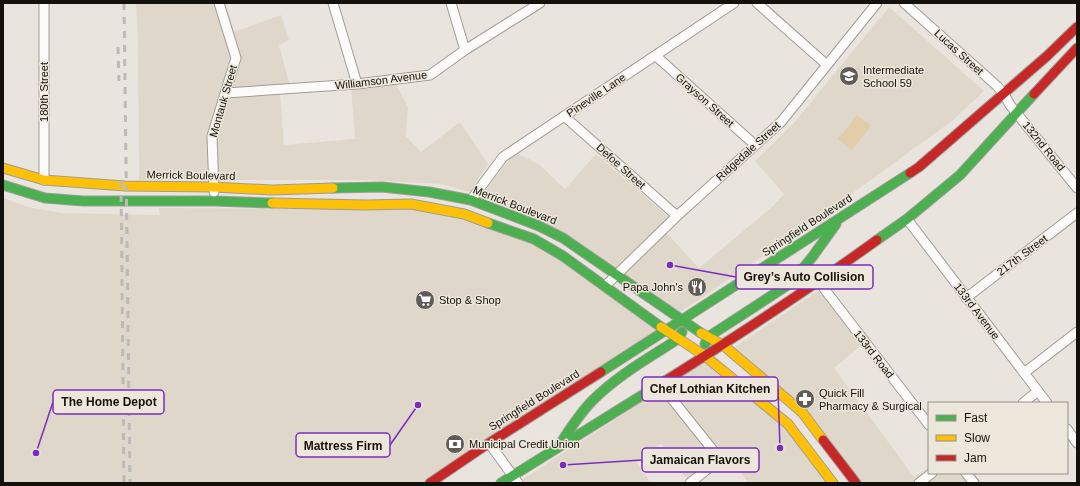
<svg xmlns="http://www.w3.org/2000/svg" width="1080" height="486" font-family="Helvetica,sans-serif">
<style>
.built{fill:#dfd8ca}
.green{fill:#e1cea9}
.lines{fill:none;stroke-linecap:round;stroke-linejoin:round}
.street-casing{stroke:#9f9c97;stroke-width:11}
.fast-casing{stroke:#9f9c97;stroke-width:11}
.slow-casing{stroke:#9f9c97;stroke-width:11}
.jam-casing{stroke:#9f9c97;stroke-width:11}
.street{stroke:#fcfbfa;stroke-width:9}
.fast{stroke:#4caf50;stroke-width:9}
.slow{stroke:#ffc107;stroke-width:9}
.jam{stroke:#c62828;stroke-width:9}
.rail{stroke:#bcbab9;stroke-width:3;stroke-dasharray:7 7;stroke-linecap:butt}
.labels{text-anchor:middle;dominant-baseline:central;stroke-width:3;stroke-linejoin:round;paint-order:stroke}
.street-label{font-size:11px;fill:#14110d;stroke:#ede6da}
.poi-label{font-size:11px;fill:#14110d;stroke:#ede6da;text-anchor:start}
.leader{fill:none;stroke:#7b2cbf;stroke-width:1.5}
.callout-dot{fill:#7b2cbf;stroke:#ede6da;stroke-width:1.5}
.callout{fill:#ede6da;stroke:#7b2cbf;stroke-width:1.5}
.callout-label{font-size:12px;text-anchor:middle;font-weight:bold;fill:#14110d}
</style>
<rect width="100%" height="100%" fill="#e9e5de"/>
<path class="built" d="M136,3h90l8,29 47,-17 8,25 -10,5 13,48 -12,1 4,51 71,-6 -4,-52 45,-3 12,23 -2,29 15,16 39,-30 28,42 -18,28 -29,-8 -73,-4h-229l-1,-138z
M889,7l95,84 -32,30 -142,103 -131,89 -141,-91 -56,-27 33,-43 25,13 25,24 31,-35 75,65 -9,9 37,40 73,-61 12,-13 -29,-33 38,-37z
M3,198l25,9 35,6 97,2 -1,-7 179,1 73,-2 43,8 82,28 126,87 -179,112 -60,41h-420z
M825,286l45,52 -36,30 80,109 15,-10v6h45l8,10h-119l-131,-134z
M705,361l82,66 44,56h-82l-20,-25 -33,25h-6l-29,-39 -25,18 15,21h-126l-2,-4z"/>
<path class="green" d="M857,115l14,11 -19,24 -14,-11z"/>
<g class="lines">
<defs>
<path id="street" d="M44,3v177
M333,3l24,81
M451,3l14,47
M757,3l70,62
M904,3l93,83 7,8 6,11 67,83
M656,56l99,89
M226,93l131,-9 73,-9 35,-25 75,-47
M564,116l113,100
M214,192l-2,-56 24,-78 -17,-55
M471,200l32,-43 231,-154
M907,219l140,184
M819,282l110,143
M605,286l72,-70 104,-94 96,-119
M966,298l111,-85
M1024,373l53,-41
M660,384l60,75 -30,24
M1023,403l15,-12
M1067,429l10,14
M489,443l29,40
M966,473l8,10
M919,483l13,-10"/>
<path id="fast" d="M3,185l42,13 38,3h131l58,2
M333,188l49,-1 47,5 42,8 68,26 24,12 138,95
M488,223l46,16 29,17 98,71
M877,240l30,-21 53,-44 74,-81
M705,344l3,-7 83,-54 22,-27 23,-32
M601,372l309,-199
M560,444c10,-15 20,-31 33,-44 25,-25 56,-42 85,-61l4,-7
M501,483l164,-102"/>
<path id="slow" d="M3,168l41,12 81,6 88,1 59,3 61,-2
M272,203l94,2 45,-1 53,10 24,9
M661,327l44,29 83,68 45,59
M701,333l22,12 79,67 21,28"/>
<path id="jam" d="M1034,94l43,-46
M910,173l9,-6 128,-111 30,-29
M665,381c72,-45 143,-91 212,-141
M823,440l33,43
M430,483l59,-40 112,-71"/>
</defs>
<use href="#street" class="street-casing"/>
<use href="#fast" class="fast-casing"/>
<use href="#slow" class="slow-casing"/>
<use href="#jam" class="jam-casing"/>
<use href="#street" class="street"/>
<use href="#fast" class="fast"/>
<use href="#slow" class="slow"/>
<use href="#jam" class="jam"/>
<path class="rail" d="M124,3l6,480
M118,47l1,34
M121,181l3,302"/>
</g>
<defs>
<symbol id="school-disc" viewBox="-11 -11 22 22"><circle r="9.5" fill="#5f5b56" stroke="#ede6da"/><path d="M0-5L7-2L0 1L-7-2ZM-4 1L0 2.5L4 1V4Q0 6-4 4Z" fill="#fff"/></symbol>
<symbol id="restaurant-disc" viewBox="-11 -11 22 22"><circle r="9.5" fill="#5f5b56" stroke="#ede6da"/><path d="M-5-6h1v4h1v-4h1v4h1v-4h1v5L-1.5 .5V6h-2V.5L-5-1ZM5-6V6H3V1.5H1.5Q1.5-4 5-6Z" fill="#fff"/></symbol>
<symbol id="supermarket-disc" viewBox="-11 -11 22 22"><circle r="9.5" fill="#5f5b56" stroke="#ede6da"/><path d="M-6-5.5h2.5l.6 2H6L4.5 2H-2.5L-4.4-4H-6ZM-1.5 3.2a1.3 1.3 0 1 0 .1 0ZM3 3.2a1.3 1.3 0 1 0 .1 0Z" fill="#fff"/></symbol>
<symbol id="pharmacy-disc" viewBox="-11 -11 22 22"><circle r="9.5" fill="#5f5b56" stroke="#ede6da"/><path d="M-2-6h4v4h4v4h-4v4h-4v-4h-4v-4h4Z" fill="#fff"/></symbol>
<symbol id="bank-disc" viewBox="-11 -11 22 22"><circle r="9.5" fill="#5f5b56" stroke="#ede6da"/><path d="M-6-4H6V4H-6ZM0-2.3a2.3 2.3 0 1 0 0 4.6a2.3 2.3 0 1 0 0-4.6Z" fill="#fff"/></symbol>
</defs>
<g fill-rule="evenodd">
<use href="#school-disc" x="838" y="65" width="22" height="22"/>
<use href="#restaurant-disc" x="686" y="276" width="22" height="22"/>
<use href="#supermarket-disc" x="414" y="289" width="22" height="22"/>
<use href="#pharmacy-disc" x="794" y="388" width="22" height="22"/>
<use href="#bank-disc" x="444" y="433" width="22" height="22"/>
</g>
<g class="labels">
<g class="street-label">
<text transform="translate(959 52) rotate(42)">Lucas Street</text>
<text transform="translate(381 80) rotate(-7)">Williamson Avenue</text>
<text transform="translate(44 92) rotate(-90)">180th Street</text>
<text transform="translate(596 95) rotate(-34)">Pineville Lane</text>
<text transform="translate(705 100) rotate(42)">Grayson Street</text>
<text transform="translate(223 101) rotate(-74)">Montauk Street</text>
<text transform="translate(1044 146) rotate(51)">132nd Road</text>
<text transform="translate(748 151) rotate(-42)">Ridgedale Street</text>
<text transform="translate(621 166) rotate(42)">Defoe Street</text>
<text transform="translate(191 175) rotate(1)">Merrick Boulevard</text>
<text transform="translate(515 205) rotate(21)">Merrick Boulevard</text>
<text transform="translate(807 225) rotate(-33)">Springfield Boulevard</text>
<text transform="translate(1022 255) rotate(-37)">217th Street</text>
<text transform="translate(977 311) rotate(53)">133rd Avenue</text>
<text transform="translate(874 354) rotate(52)">133rd Road</text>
<text transform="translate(534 400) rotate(-32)">Springfield Boulevard</text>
</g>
<g class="poi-label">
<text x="863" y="70">Intermediate<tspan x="863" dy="13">School 59</tspan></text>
<text x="683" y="287" text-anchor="end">Papa John's</text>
<text x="439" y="300">Stop &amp; Shop</text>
<text x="819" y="393">Quick Fill<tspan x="819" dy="13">Pharmacy &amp; Surgical</tspan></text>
<text x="469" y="444">Municipal Credit Union</text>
</g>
</g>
<path class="leader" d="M670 265L736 277M780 448L778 389M36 453L53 402M418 405L390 445M563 465L642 460"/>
<g class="callout-dot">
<circle cx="670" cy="265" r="4"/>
<circle cx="780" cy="448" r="4"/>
<circle cx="36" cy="453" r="4"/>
<circle cx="418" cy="405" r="4"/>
<circle cx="563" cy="465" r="4"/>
</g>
<g class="callout">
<rect x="736" y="265" width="137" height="24" rx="4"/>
<rect x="642" y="377" width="136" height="24" rx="4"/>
<rect x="53" y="390" width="111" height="24" rx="4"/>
<rect x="296" y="433" width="94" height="24" rx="4"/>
<rect x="642" y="448" width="117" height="24" rx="4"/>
</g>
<g class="callout-label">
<text x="804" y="281">Grey’s Auto Collision</text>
<text x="710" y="393">Chef Lothian Kitchen</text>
<text x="109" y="406">The Home Depot</text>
<text x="343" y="450">Mattress Firm</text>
<text x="700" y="464">Jamaican Flavors</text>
</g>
<rect width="1080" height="486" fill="none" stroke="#14110d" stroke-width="8"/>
<rect x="928" y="402" width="140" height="72" fill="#ede6da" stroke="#969188"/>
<rect x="936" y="415" width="20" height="6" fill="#4caf50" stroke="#969188"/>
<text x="964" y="422" font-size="12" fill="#14110d">Fast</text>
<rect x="936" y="435" width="20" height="6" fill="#ffc107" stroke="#969188"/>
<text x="964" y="442" font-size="12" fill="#14110d">Slow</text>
<rect x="936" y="455" width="20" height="6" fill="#c62828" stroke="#969188"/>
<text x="964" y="462" font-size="12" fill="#14110d">Jam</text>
</svg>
